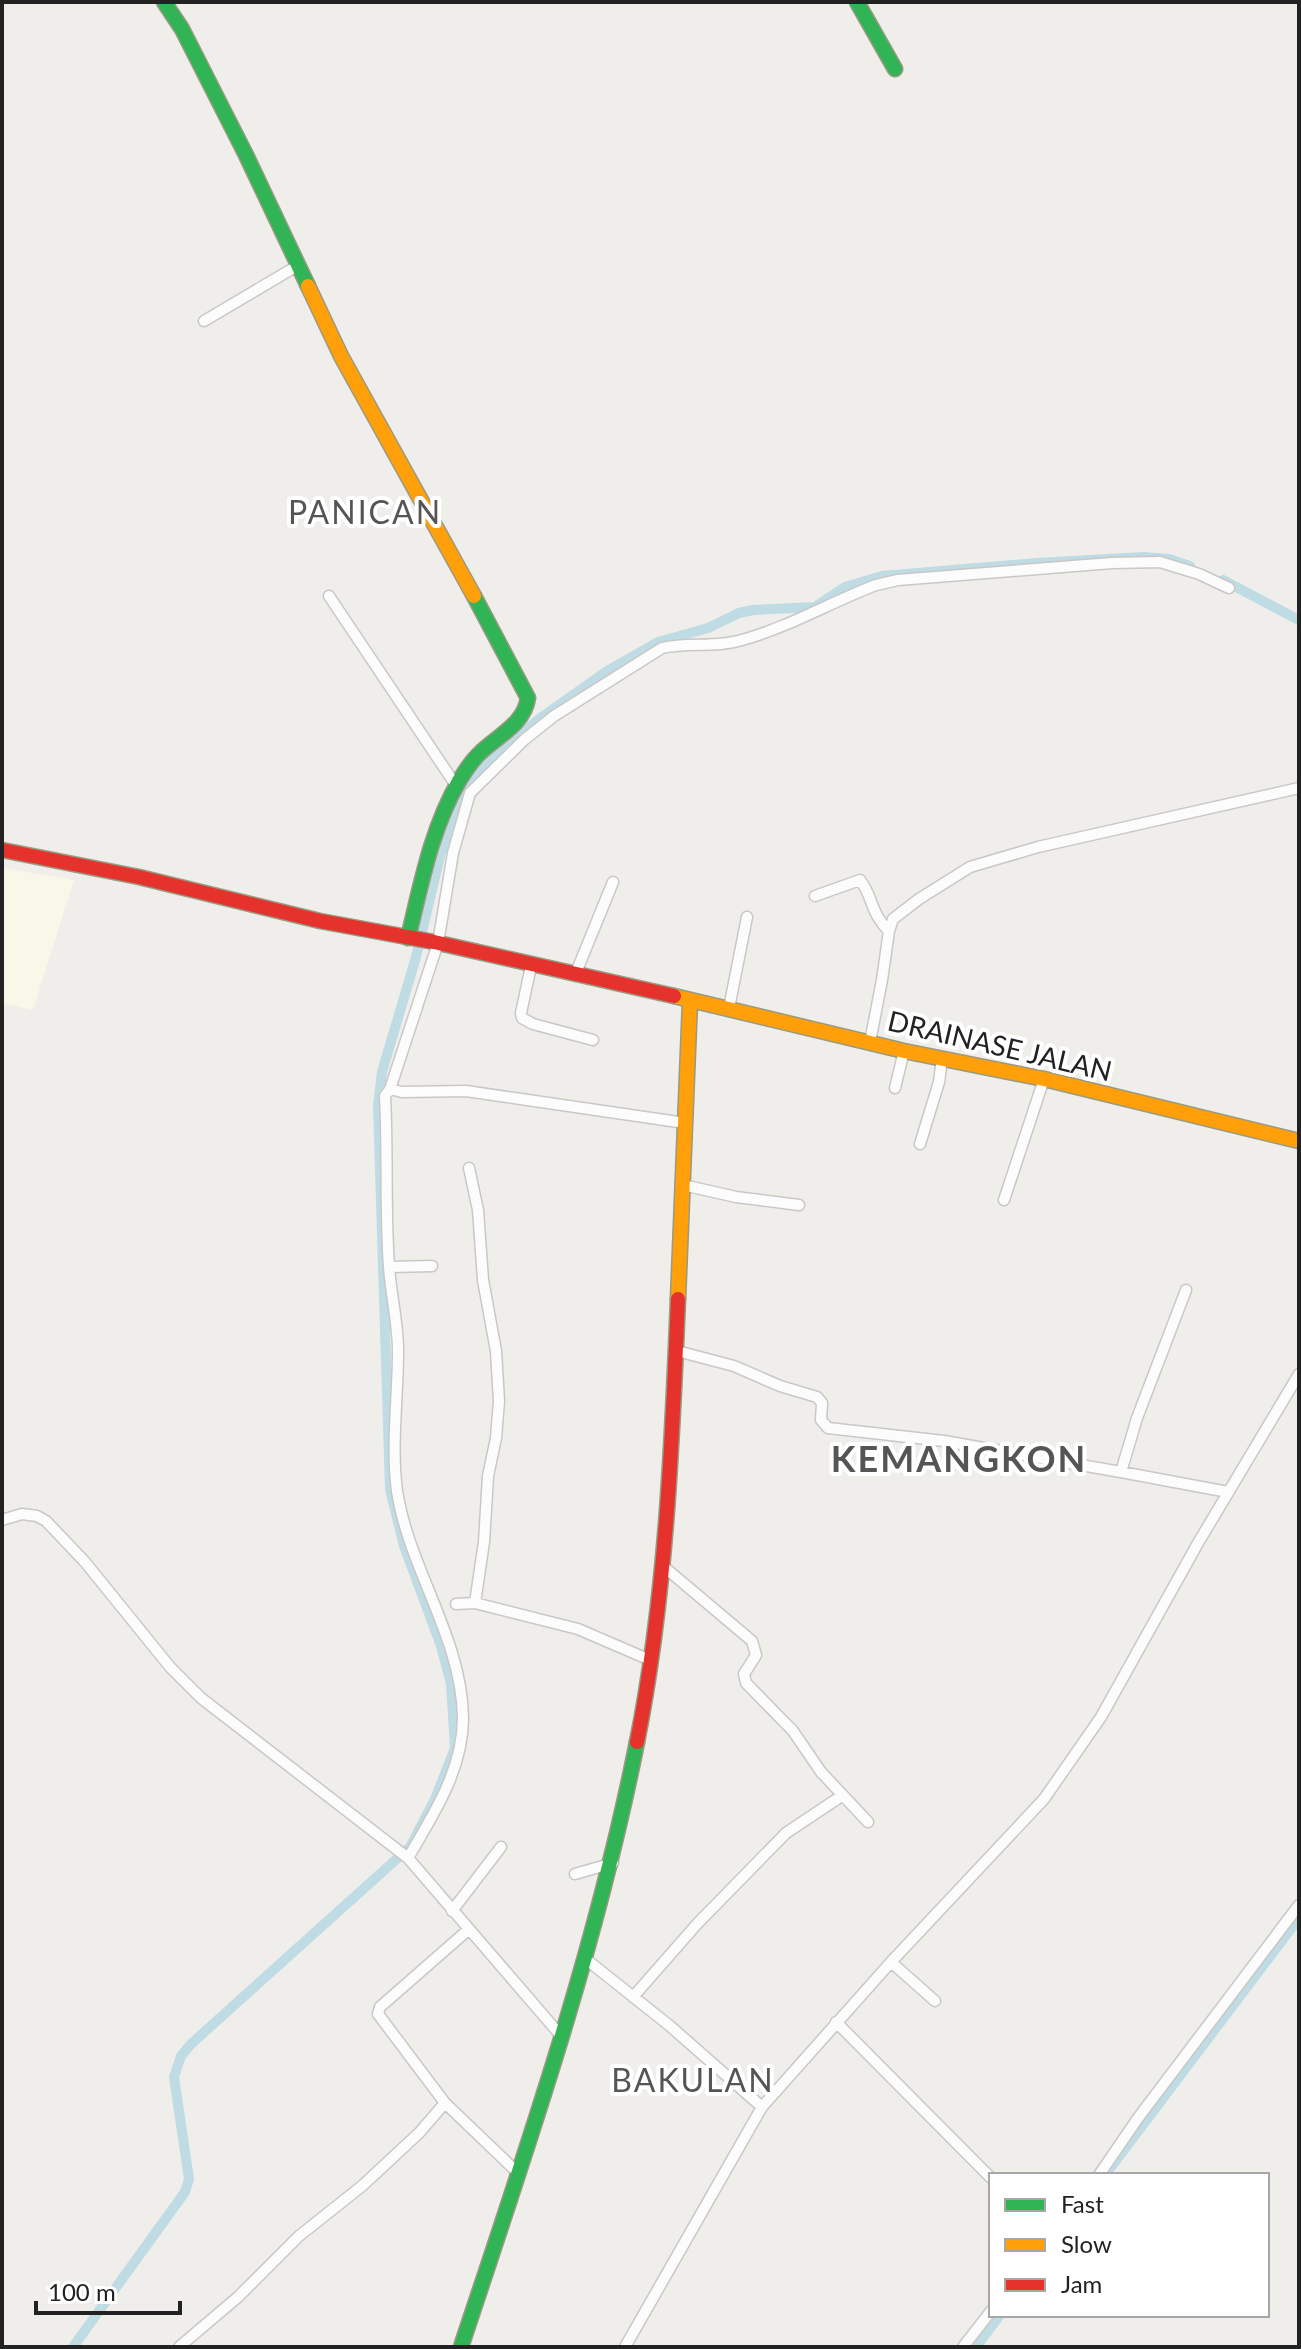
<svg xmlns="http://www.w3.org/2000/svg" width="1301" height="2349" font-family="Lato,sans-serif">
<style>
.education{fill:#f8f7e8}
.lines{fill:none;stroke-linecap:round;stroke-linejoin:round}
.canal{stroke:#bfdbe3;stroke-width:10}
.street-casing{stroke:#c9c8c7;stroke-width:13}
.fast-casing{stroke:#999a82;stroke-width:17}
.slow-casing{stroke:#999a82;stroke-width:17}
.jam-casing{stroke:#999a82;stroke-width:17}
.street{stroke:#fdfcfc;stroke-width:10}
.fast{stroke:#30b455;stroke-width:14}
.slow{stroke:#ff9f0a;stroke-width:14}
.jam{stroke:#e5322d;stroke-width:14}
.labels{text-anchor:middle;dominant-baseline:central;stroke-width:8;stroke-linejoin:round;paint-order:stroke}
.street-label{font-size:28px;fill:#222;stroke:#fff}
.quarter-label{font-size:32px;letter-spacing:2px;fill:#555;stroke:#fff}
.district-label{font-size:36px;font-weight:bold;letter-spacing:2px;fill:#555;stroke:#fff}
</style>
<rect width="100%" height="100%" fill="#f0eeeb"/>
<path class="education" d="M2,868l72,12 -41,130 -31,-7z"/>
<g class="lines">
<path class="canal" d="M1223,580l76,40
M1105,2175l194,-257
M73,2347l112,-155 4,-13 -15,-102 7,-21 10,-12 219,-197 25,-48 20,-51 -4,-64 -10,-38 -37,-100 -14,-57 -12,-383 4,-34 34,-115 24,-101 16,-49 13,-25 37,-36 33,-27 68,-48 51,-29 50,-14 31,-15 14,-3 62,-3 30,-20 37,-11 155,-13 107,-6 25,2 21,7
M976,2347l24,-32"/>
<defs>
<path id="street" d="M204,321l93,-55
M329,596l126,188
M815,896l45,-16c13,16 10,33 29,51
M531,966l-10,47 1,5 11,6 60,16
M575,975l38,-93
M729,1008l18,-91
M870,1042l12,-62 7,-49 4,-12 26,-20 51,-32 68,-20 261,-59
M895,1088l9,-37
M390,1089l-5,7c3,57 0,114 4,171 2,28 9,56 9,84 0,47 -7,94 -1,140 12,78 65,147 66,227 0,52 -30,97 -55,140
M685,1123l-219,-32 -64,1 -12,-3 48,-146 15,-90 17,-60 54,-53 30,-24 108,-68c26,-6 54,0 80,-8 47,-13 89,-38 134,-55l22,-5 214,-17 48,-1 39,12 30,14
M920,1144l19,-62 3,-23
M469,1168l9,42 5,70 13,71 3,50 -3,37 -8,38 -4,66 -9,61
M683,1185l53,12 63,8
M1004,1200l40,-121
M389,1267l43,-1
M1186,1290l-49,128 -16,54 107,20
M677,1351l57,15 46,20 37,11 5,6 -1,17 7,8 116,13 177,31
M2,1520l20,-6 15,2 9,5 39,41 85,105 31,31 207,160 154,179
M663,1566l89,75 4,14 -12,19 2,9 47,48 28,41 47,50
M456,1604l19,-1 103,26 72,31
M575,1874l38,-11
M452,1911l49,-64
M587,1960l83,66 92,81 -137,240
M891,1962l44,39
M633,1997l64,-73 89,-91 57,-38
M836,2022l155,156
M445,2103l-67,-89 2,-7 88,-77
M762,2107l129,-145 153,-163 57,-82 97,-174 101,-169
M1099,2175l39,-57 161,-213
M179,2347l59,-50 61,-61 63,-50 57,-53 26,-30 72,69
M963,2347l28,-36"/>
<path id="fast" d="M164,2l18,27 64,126 62,131
M857,2l38,67
M408,938c13,-53 23,-109 51,-157 6,-10 13,-21 22,-29 18,-17 43,-28 47,-54l-54,-102
M461,2347c66,-199 135,-398 176,-605"/>
<path id="slow" d="M308,286l33,70 133,240
M674,996l230,55 140,28 255,62
M678,1299l12,-298"/>
<path id="jam" d="M2,850l137,27 181,44 114,21 240,54
M637,1742c29,-145 35,-295 41,-443"/>
</defs>
<use href="#street" class="street-casing"/>
<use href="#fast" class="fast-casing"/>
<use href="#slow" class="slow-casing"/>
<use href="#jam" class="jam-casing"/>
<use href="#street" class="street"/>
<use href="#fast" class="fast"/>
<use href="#slow" class="slow"/>
<use href="#jam" class="jam"/>
</g>
<g class="labels">
<g class="street-label">
<text transform="translate(1000 1045) rotate(13)">DRAINASE JALAN</text>
</g>
<g class="quarter-label">
<text x="365" y="511">PANICAN</text>
<text x="693" y="2079">BAKULAN</text>
</g>
<g class="district-label">
<text x="959" y="1458">KEMANGKON</text>
</g>
</g>
<rect width="1301" height="2349" fill="none" stroke="#222222" stroke-width="8"/>
<rect x="989" y="2173" width="280" height="144" fill="#ffffff" stroke="#a7a7a7" stroke-width="2"/>
<rect x="1005" y="2199" width="40" height="12" fill="#30b455" stroke="#a7a7a7" stroke-width="2"/>
<text x="1061" y="2213" font-size="24" fill="#222222">Fast</text>
<rect x="1005" y="2239" width="40" height="12" fill="#ff9f0a" stroke="#a7a7a7" stroke-width="2"/>
<text x="1061" y="2253" font-size="24" fill="#222222">Slow</text>
<rect x="1005" y="2279" width="40" height="12" fill="#e5322d" stroke="#a7a7a7" stroke-width="2"/>
<text x="1061" y="2293" font-size="24" fill="#222222">Jam</text>
<path d="M36 2301v12h144v-12" fill="none" stroke="#222222" stroke-width="4"/>
<text x="48" y="2301" font-size="24" fill="#222222" stroke="#ffffff" stroke-width="6" paint-order="stroke">100 m</text>
</svg>
